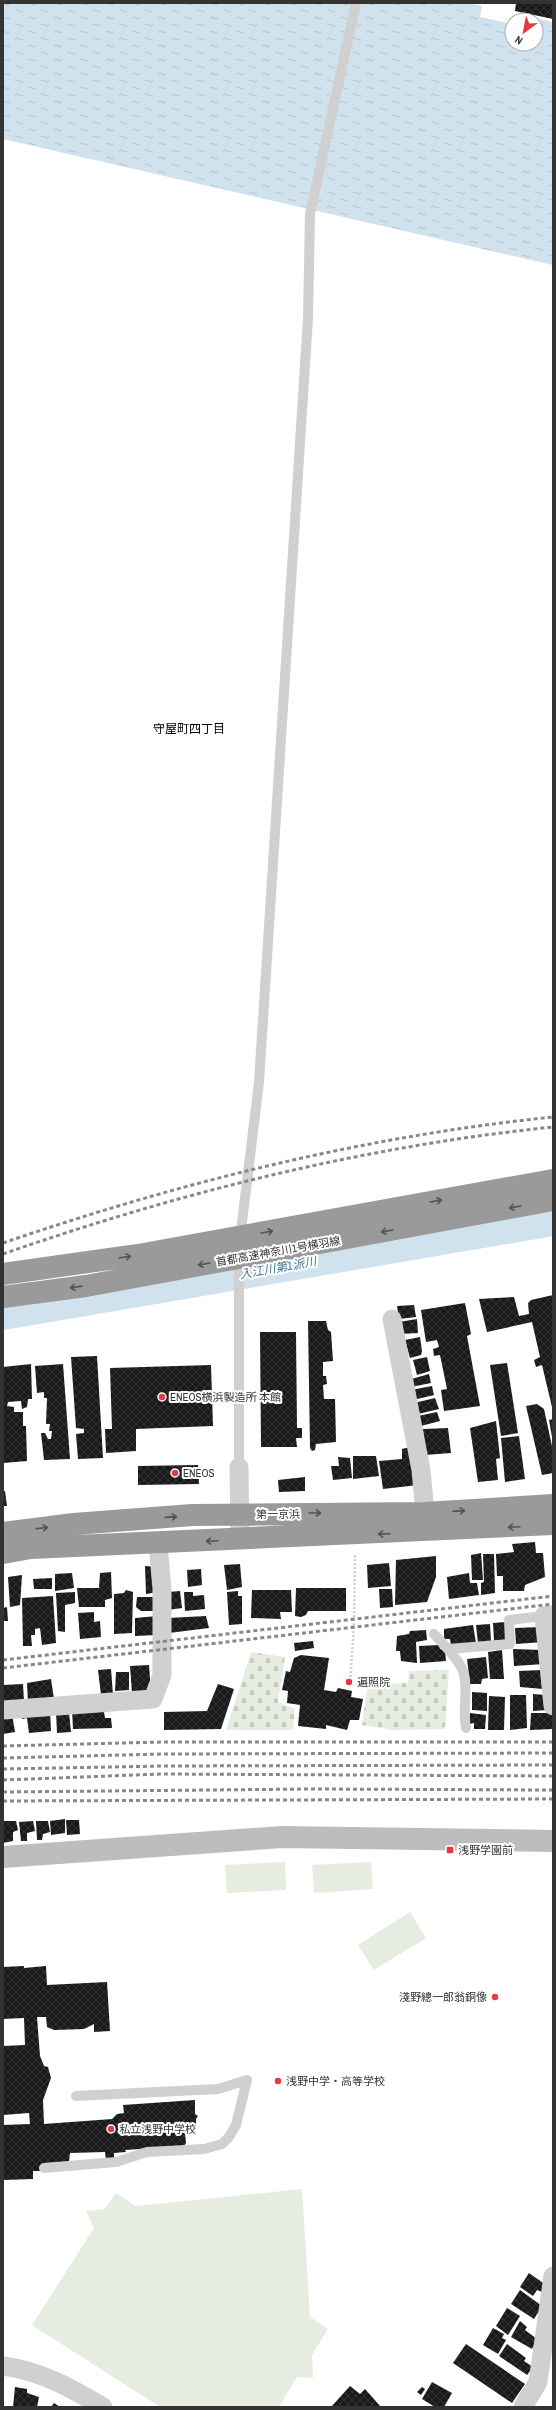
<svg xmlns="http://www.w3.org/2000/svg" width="556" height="2410" font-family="'Archivo Narrow','Noto Sans JP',sans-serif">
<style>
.cemetery{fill:url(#cemetery-stones)}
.park{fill:#e6ecdf}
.water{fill:url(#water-ripples)}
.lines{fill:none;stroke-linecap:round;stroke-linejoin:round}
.river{stroke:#cfe2ee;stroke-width:30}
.building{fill:url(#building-cross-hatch)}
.path{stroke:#cdcdcd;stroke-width:2.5;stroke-dasharray:2 2;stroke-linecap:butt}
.lane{stroke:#d0d0d0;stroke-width:10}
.street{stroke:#d0d0d0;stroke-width:19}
.secondary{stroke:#bdbdbd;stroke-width:22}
.highway{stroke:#9a9a9a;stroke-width:22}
.rail{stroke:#888;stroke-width:3;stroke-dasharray:4 3;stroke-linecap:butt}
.highway-bridge{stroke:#9a9a9a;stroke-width:22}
.oneway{stroke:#525252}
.poi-dot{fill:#e63946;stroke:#fff;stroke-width:1.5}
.labels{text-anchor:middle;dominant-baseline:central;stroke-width:4;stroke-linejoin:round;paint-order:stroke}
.street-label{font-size:11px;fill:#333;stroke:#fff}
.poi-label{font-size:11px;fill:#333;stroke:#fff;text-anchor:start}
.neighbourhood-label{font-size:12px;fill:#000;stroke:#fff}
.water-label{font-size:12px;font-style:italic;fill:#3f7597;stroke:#fff}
</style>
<defs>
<pattern id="cemetery-stones" width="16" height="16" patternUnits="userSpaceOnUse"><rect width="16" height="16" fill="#e6ecdf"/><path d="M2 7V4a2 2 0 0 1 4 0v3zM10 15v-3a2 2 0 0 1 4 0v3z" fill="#c6cbc0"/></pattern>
<pattern id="water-ripples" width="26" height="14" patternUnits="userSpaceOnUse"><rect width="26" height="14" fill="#cfe2ee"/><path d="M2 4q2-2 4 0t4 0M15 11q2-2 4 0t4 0" fill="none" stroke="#b2c2cd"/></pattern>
<pattern id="building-cross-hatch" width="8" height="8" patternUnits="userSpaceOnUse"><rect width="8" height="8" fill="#1a1a1a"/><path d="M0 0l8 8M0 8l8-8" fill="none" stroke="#333"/></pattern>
</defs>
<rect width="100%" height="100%" fill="#fff"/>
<path class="cemetery" d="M251,1652l34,5 -7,45 17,7 -2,21h-67z
M449,1670l-4,59 -51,1 -32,-5 6,-41 40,-1 1,-12z"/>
<path class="park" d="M285,1862l1,28 -59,3 -2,-28z
M371,1862l2,27 -59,4 -2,-28z
M410,1912l16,26 -52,32 -16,-25z
M302,2189l8,128 18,12 -16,26 1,23 -16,-1 -18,30h-119l-128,-82 62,-97 -8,-17 19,-2 11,-16 20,13z"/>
<path class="water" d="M3,3h465l14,3 -2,11 32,7v20h24v-24h-20l1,-6 36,8v243l-550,-126z"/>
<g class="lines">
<path class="river" d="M3,1315l550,-94"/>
</g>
<path class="building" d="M516,3h37v16l-38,-8z
M553,1295v112h-1l-10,-42 -6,2 -2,-7 6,-3 -8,-35 -45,10 -8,-33 35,-2 5,19 10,-2 -1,-11 3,-3z
M465,1303l6,31 -4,2 13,70 -36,5 -3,-21 6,-1 -7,-34 -6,1 -1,-7 6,-2 -2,-7 -11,2 -5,-32z
M414,1305l2,12 -17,2 -2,-13z
M417,1319l1,14 -18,1 -1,-12z
M308,1321h18l2,9 3,2 2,29 -10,1v14h3l1,8 -4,1 1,14h11l1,43 -20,2 -1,6 -3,1 -2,-3z
M260,1332h36l1,96h5v10h-6l1,9h-36z
M420,1337l2,14 -1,4 -11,3 -5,-18z
M97,1356l6,102 -25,1 -2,-25 8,-1v-4l-8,-1 -5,-71z
M427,1357l3,14 -13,4 -4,-15z
M507,1363l11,70 -17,3 -11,-71z
M31,1364l1,35h-4l-1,8 -5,2 -1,-8 -13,1 -1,4 7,1v5h9v14h3l1,35 -24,2v-96z
M63,1364l7,95 -26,1 -3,-27h4l3,6h3l1,-8h-3l1,-7h-4l1,-26h-3v-6l-7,1 -2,-27z
M211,1365l2,61 -77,3v22l-30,2 -1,-24h7l-2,-61z
M429,1374l2,9 -20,4 -3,-7z
M432,1386l2,9 -21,5 -2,-10z
M435,1398l4,11 -21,5 -4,-11z
M537,1404l7,5 9,42v22l-11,2 -16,-69z
M437,1412l3,9 -19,5 -3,-10z
M553,1419v18h-1l-3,-17z
M496,1421l4,37 -4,1 2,21 -20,2 -8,-54z
M448,1428l3,25 -26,2 -2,-26z
M519,1436l6,43 -20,3 -4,-44z
M414,1446l4,39 -35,4 -4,-28 23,-2v-10z
M353,1456h23l3,20 -26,3z
M338,1457l12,1 2,20 -19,2 -2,-14h8z
M198,1465l1,19 -61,1v-19z
M305,1477v14l-26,1 -1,-12z
M3,1491h2l2,15h-4z
M535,1542l1,11h7l2,24 -20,8 -1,6h-21v-15h-6l-1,-22 18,-2 -2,-8z
M481,1553l2,27h-11l-1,-25z
M483,1554h11l1,39 -14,2v-12l3,-1z
M436,1556v21l-9,25 -32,3 1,-45z
M389,1563l2,23 -23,2 -1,-23z
M240,1564l2,23 -15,3 -3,-25z
M145,1566l11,1 2,25 -12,2z
M201,1569l1,16 -14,2 -1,-17z
M111,1572l1,26 -7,2v7h-26l-2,-19h22l1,-15z
M72,1573l2,15 -19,3v-17z
M469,1573l1,10h7l2,12 -30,4 -2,-22z
M22,1575l-2,30 -10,2 -2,-30z
M52,1578v11h-18l-1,-10z
M296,1588h50v23h-38l-2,4 -5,2 -6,-1z
M379,1589h13l1,18 -13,1z
M126,1590l7,2 -1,41 -18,1v-40l10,-1z
M252,1590h39l1,22h-12l1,7 -30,-1z
M180,1591l2,17 -14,2v-18z
M238,1591v5h4v28l-13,1 -2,-33z
M75,1592v11l-10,2v27l-7,-1 -2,-38z
M184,1592h9v4l11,-1 1,14 -20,2z
M53,1596l3,47 -14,2 -2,-17 -5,1v6h-4l1,11h-9l-1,-48z
M137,1597h20v14h-16l-5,-4z
M7,1607l1,14h-5v-13z
M94,1612v10l6,-1 1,16 -21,2 -2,-26z
M157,1616v19l-22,1v-18z
M206,1616l3,12 -40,5 -1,-15z
M506,1622l2,18 -14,1 -1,-18z
M490,1624l1,17 -13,2 -2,-18z
M473,1625l3,18 -25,3 -1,-7h-6v-10z
M541,1627l2,15 -27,2 -1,-16z
M426,1630l1,10 -11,2 1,21 -16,-2 -1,-10h-4l1,-15 12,-2 1,-3z
M313,1641l1,7 -19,3 -1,-8z
M439,1645l1,4 5,1 1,11 -26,2 -1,-17z
M513,1649l30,1 1,14 -30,2z
M502,1650l2,29h-14l-2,-27z
M301,1655l28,3 -5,32 12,2 2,-4 14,3 -1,6 12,2 -4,21h-9l-3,10 -21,-5v4l-28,-3 2,-21 -13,-2 1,-12 -6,-1 4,-19 4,1 4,-14z
M486,1657l2,21 -6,1 -1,5h-11l-3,-25z
M149,1665l2,26 -19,2 -2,-27z
M111,1669l2,26h-12l-3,-25z
M542,1670l1,19 -23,-2 -1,-16z
M116,1672h13v18l-14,1z
M51,1679l3,20 -26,4 -1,-20z
M23,1684l1,17 -21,4v-20z
M218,1684l16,5 -13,40 -57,1v-18l43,-1z
M472,1692l15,1v18l-15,-1z
M533,1694l13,1 1,15 -14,1z
M510,1695h16l1,33 -17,2z
M489,1696l16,1 -1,33h-16z
M50,1710l1,21 -22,2 -2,-15 -5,1v-7z
M72,1710l32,2 1,6h6l1,10 -39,1z
M56,1712h13l2,20 -14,1z
M470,1713l16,2 -1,14h-11v-6l-5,1z
M531,1713h22l-1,16 -22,1z
M12,1714l3,18 -12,2v-18z
M65,1819v14l-14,2 -1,-14z
M66,1820h13l1,14 -13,1z
M3,1821h13l2,9 -5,2v9l-10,2z
M33,1821l2,10 -8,2v8h-6l-2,-19z
M36,1821h12l2,11 -7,2 -1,6h-5z
M24,1966v2l22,-2 1,19 60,-3 3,49 -16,1v-8l-10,5 -30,1 -7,-3 -1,-10h-9l3,39 4,10 4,1 3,11 -8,22 1,24 68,-5 5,-5 7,-1 -1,-8 72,-5v14l3,2 -2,3v13l-11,1 1,10 -2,3 -59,4 1,2 -12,1v8h-8l-1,-9 -35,1 -1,9 -23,1 -6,8h-7v8l-30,1v-55l27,-1 -1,-11 -26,2v-69l22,-1 -1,-27 -21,1v-52z
M529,2273l17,12 -4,7 -5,-2 -4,6 -13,-9z
M520,2290l22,16 -8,13 -23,-15z
M507,2308l13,8 -12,19 -12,-9z
M520,2321l7,6 -2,3 12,9 -5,10 -21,-12z
M493,2328l11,6 -2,4 4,2 -8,14 -15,-9z
M466,2344l59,40 -13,19 -59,-40z
M507,2344l19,14 -2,3 9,6 -6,8 -28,-19z
M432,2382l20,11 -8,14h-9l-13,-8z
M350,2386l10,8 5,-5 16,18h-50z
M15,2387l12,2v4l12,4 -2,10h-24z
M422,2387l3,2 -4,6 -4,-3z
M54,2403l6,4h-9z"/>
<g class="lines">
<path class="path" d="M350,1681l4,-54 1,-74"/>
<path class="lane" d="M240,1239l19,-157 49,-764 2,-104 46,-211
M239,1257v210
M434,1634c10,11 23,23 29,37 6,17 -1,39 3,57
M448,1649l62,-5 -1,-24 35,-4
M76,2096l142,-7 29,-9
M44,2168l72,-6 31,-10 57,-3 18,-5 7,-7 7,-12 11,-45"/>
<path class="street" d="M392,1319l29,151 4,43
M239,1467l1,72
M553,1615l-9,1 9,90
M3,1710l150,-11 9,-24v-86l-4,-45
M3,2366c38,5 68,22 100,41
M523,2407l15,-25 15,-106"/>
<path class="secondary" d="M3,1857l279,-20 271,4"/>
<path class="highway" d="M3,1533l71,-9 118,-9 233,-2 128,-8
M3,1553l28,-5 522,-24"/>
<path class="rail" d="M3,1243c178,-61 363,-107 550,-126
M3,1254c178,-62 363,-108 550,-127
M3,1660l550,-64
M3,1668l550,-64
M3,1746l159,-4h391
M3,1758l159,-4 391,-1
M3,1769l160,-3 390,-1
M3,1780l158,-6 392,2
M3,1792l309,-3 241,1
M3,1801l550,-2"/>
<path class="highway-bridge" d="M3,1274l135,-19 415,-75
M3,1297l83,-11 467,-86"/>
</g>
<defs><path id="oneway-shaft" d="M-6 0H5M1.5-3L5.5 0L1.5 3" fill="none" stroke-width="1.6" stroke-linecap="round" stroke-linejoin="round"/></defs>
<g class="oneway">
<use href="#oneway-shaft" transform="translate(436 1201) rotate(-10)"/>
<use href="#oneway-shaft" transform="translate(515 1207) rotate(170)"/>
<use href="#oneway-shaft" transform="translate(387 1231) rotate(170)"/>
<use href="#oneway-shaft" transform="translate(267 1232) rotate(-10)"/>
<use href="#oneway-shaft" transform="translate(125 1257) rotate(-9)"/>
<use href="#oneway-shaft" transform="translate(204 1264) rotate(170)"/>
<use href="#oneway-shaft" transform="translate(76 1287) rotate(172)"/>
<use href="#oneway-shaft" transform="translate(459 1511) rotate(-4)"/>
<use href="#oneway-shaft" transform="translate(315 1513)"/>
<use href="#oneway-shaft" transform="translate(171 1517) rotate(-4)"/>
<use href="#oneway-shaft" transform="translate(514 1527) rotate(177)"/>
<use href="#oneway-shaft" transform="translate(42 1528) rotate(-7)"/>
<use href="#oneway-shaft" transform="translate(384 1534) rotate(178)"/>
<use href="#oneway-shaft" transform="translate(212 1541) rotate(177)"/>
</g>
<g class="poi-dot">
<circle cx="162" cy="1397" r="4"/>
<circle cx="175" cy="1473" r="4"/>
<circle cx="349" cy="1682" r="4"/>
<rect x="446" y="1846" width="8" height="8" rx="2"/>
<circle cx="495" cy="1997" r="4"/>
<circle cx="278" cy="2081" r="4"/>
<circle cx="111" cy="2129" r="4"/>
</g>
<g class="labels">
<g class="street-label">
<text transform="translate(278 1251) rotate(-10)">首都高速神奈川1号横羽線</text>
<text x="278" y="1514">第一京浜</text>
</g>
<g class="poi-label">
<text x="170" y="1397">ENEOS横浜製造所 本館</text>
<text x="183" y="1473">ENEOS</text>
<text x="357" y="1682">遍照院</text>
<text x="458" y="1850">浅野学園前</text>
<text x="487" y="1997" text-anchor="end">淺野總一郎翁銅像</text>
<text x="286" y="2081">浅野中学・高等学校</text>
<text x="119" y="2129">私立浅野中学校</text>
</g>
<g class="neighbourhood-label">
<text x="189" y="729">守屋町四丁目</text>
</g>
<g class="water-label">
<text transform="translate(278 1268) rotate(-10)">入江川第1派川</text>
</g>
</g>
<rect width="556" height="2410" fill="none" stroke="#333333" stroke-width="8"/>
<g transform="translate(524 32) rotate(212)"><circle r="19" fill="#ffffff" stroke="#adadad"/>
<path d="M0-3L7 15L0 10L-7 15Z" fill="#e63946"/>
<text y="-6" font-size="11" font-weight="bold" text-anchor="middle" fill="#333333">N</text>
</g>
</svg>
